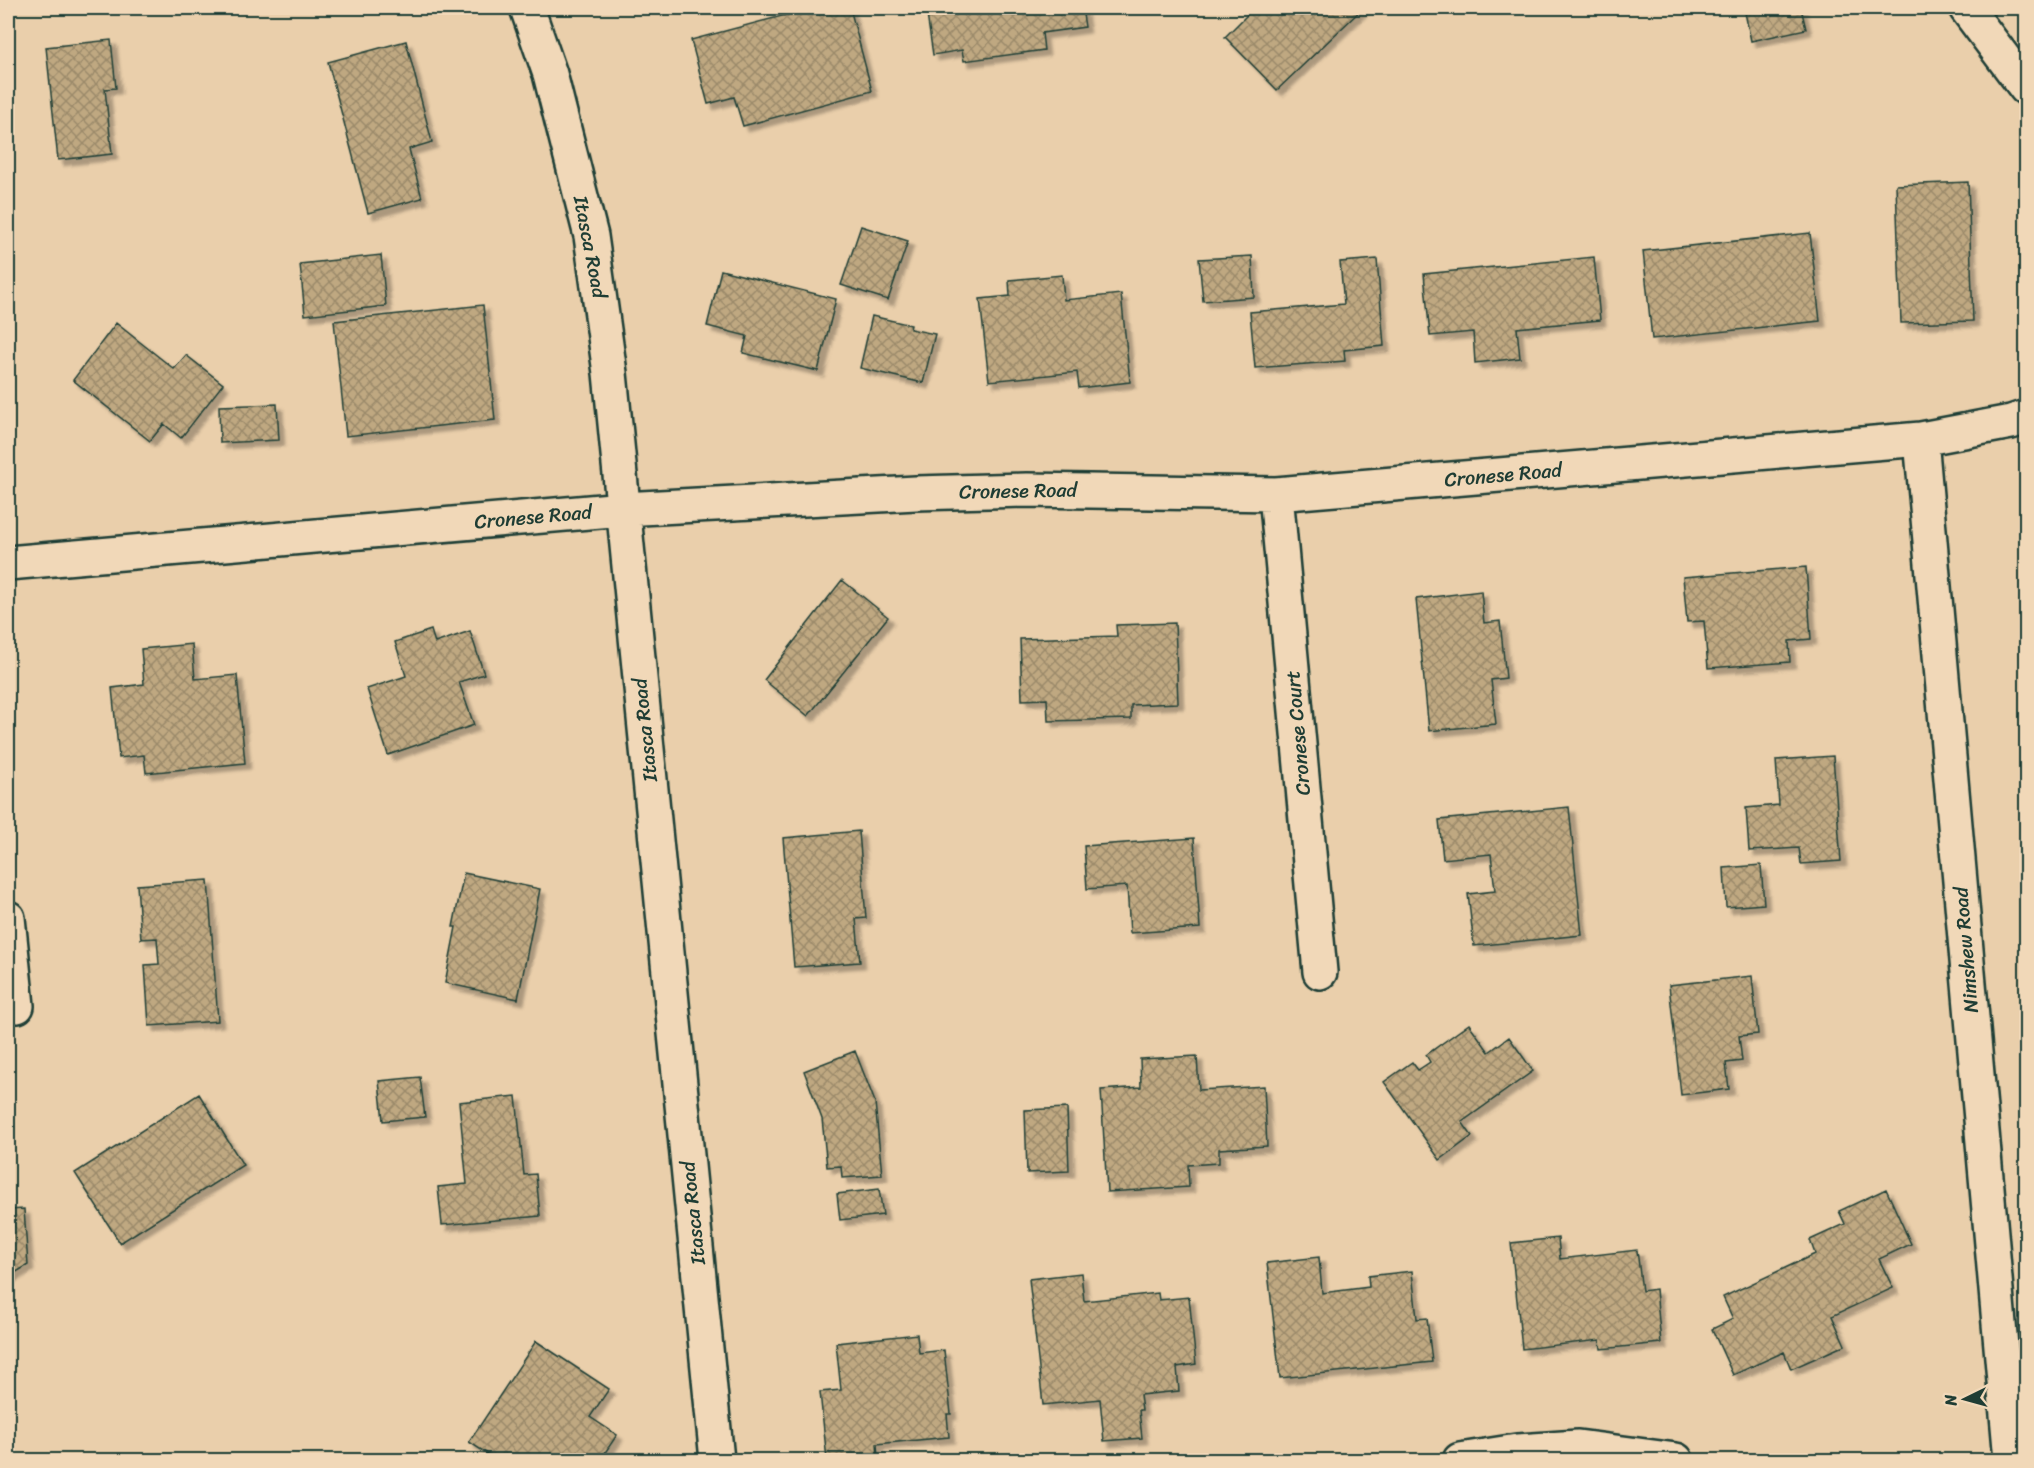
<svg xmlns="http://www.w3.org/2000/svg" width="2034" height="1468" font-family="Sriracha,sans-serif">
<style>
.building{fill:url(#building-cross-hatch);stroke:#1f3d34;stroke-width:1.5;filter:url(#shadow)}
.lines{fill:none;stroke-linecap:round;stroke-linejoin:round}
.minor-casing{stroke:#1f3d34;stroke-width:38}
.minor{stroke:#f1d8b8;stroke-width:33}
.labels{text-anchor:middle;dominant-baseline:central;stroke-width:6;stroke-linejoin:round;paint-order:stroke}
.street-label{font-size:20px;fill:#1f3d34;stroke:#f1d8b8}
</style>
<defs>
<pattern id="building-cross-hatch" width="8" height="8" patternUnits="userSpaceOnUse" patternTransform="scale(1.5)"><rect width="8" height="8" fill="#bfa881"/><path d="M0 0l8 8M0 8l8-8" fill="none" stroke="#9b8a6a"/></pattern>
<filter id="shadow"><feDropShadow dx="5.5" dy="5.5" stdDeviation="1.5" flood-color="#0004"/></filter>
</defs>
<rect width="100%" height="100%" fill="#eacfab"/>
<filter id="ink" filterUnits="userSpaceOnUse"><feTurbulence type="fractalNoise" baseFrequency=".0167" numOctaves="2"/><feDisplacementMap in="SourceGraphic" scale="12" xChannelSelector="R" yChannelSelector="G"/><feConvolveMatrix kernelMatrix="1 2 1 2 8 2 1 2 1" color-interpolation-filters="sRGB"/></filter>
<g filter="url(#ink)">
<path class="building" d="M812,8h38l22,83 -129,35 -9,-29 -26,7 -17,-64z
M926,8h156l3,19 -43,6 2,17 -80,11 -2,-11 -29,5z
M1254,8h109l-86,82 -52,-53z
M1744,8h57l5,21 -55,12z
M111,40l5,48 -11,1 7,65 -54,6 -12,-113z
M406,41l26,101 -23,7 13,49 -54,15 -40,-151z
M1968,182l5,139 -72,2 -5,-138z
M861,226l47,15 -20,59 -47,-15z
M1810,233l10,88 -168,18 -9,-88z
M381,255l5,51 -81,9 -5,-51z
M1252,256l2,41 -51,4 -4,-42z
M1594,257l6,63 -83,8 3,30 -45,5 -2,-31 -43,4 -6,-62z
M1377,259l7,87 -40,4 1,11 -90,7 -5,-56 94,-8 -4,-42z
M721,270l115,29 -18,72 -75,-18 4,-17 -40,-10z
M1062,275l2,25 57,-6 9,88 -51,6 -2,-16 -88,9 -9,-82 30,-3 -1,-16z
M483,305l12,115 -149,16 -12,-115z
M872,316l39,9 -1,4 25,5 -12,49 -63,-15z
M116,323l58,46 12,-14 37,29 -42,54 -17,-14 -14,17 -77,-61z
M277,404l2,36 -59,3 -1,-37z
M1806,567l5,72 -22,2 1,21 -82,6 -4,-47 -17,1 -4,-45z
M842,580l46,37 -80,99 -44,-36z
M1481,591l3,32 16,-2 6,57 -15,2 5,44 -67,7 -13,-132z
M1175,623l3,80 -47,2v14l-83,2 -1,-22 -25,1 -2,-61 97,-3 -1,-11z
M431,630l4,13 35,-12 14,43 -25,8 15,43 -86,30 -21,-66 39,-13 -11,-34z
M192,644l3,35 42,-4 8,88 -99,10 -2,-18 -25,3 -7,-70 32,-4 -3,-35z
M1833,756l8,105 -40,3 -2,-16 -50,3 -3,-43 33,-3 -3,-45z
M1569,807l13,128 -108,11 -6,-52 27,-3 -4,-37 -48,5 -4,-39z
M859,831l7,87 -10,1 4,43 -66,5 -11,-129z
M1194,838l6,90 -70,5 -3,-47 -40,3 -3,-43z
M1761,865l3,39 -38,3 -2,-39z
M464,873l76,16 -22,110 -73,-16 11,-56h-3z
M208,880l10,141 -69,5 -4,-61 14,-1 -2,-26 -16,1 -4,-54z
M1752,976l6,58 -19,2 3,25 -16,2 3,26 -48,6 -12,-110z
M1469,1024l20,28 20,-15 24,34 -71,51 10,14 -32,24 -56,-78 28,-20 6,8 12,-8 -4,-7z
M855,1051l20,51 7,73 -40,3 -1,-12 -14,1 -5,-48 -18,-48z
M1197,1056l2,34 65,-4 3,60 -48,3v14l-31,2 1,22 -82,5 -6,-102 40,-3 -1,-28z
M420,1077l5,40 -42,4 -4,-40z
M199,1094l44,71 -123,78 -45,-70z
M516,1096l8,79 12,-1 4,42 -98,9 -4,-38 29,-3 -8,-82z
M1067,1108l2,63 -42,2 -2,-63z
M879,1189l4,26 -43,5 -3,-26z
M1886,1189l25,55 -32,15 14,29 -61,28 13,29 -54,24 -7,-17 -51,23 -21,-46 21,-10 -10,-22 92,-43 -5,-14 35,-16 -6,-13z
M24,1209l4,56 -20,12v-67z
M1558,1238l2,21 77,-9 5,41 14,-2 5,54 -60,6 -1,-9 -78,9 -11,-106z
M1319,1257l3,36 47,-6 -1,-11 44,-5 5,48 10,-1 5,44 -152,16 -13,-115z
M1081,1273l3,28 74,-8 1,7 30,-3 7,67 -19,3 2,24 -39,4 2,15h-3l3,28 -38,3 -4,-42 -57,6 -14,-126z
M917,1334l2,19 25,-3 7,64h-4l2,23 -72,7 1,13 -51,3 -7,-68 21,-2 -5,-47z
M536,1341l73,48 -19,28 27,18 -17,25h-37l-3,-1 -1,1h-62l-28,-18z"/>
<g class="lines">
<defs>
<path id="minor" d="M527,8l23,66 41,162 19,137 107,1087
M1966,8l60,80
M1921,439l90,1021
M1276,494l44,478
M8,563l615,-54 293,-16 111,-3 249,4 645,-55 90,-17 15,-5
M8,918l9,88
M1460,1460l57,-9 61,-4 98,13"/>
</defs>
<use href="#minor" class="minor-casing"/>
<use href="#minor" class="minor"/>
</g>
</g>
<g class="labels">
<g class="street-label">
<text transform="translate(590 247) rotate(79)">Itasca Road</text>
<text transform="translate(1503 475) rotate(-5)">Cronese Road</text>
<text transform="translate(1018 491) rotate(-1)">Cronese Road</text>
<text transform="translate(533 517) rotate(-5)">Cronese Road</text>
<text transform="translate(645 730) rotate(-96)">Itasca Road</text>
<text transform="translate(1298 733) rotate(-95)">Cronese Court</text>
<text transform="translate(1966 950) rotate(-95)">Nimshew Road</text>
<text transform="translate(693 1213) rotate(-96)">Itasca Road</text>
</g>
</g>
<rect width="2034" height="1468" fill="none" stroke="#f1d8b8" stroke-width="30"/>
<rect x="15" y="15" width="2004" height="1438" fill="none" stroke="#1f3d34" stroke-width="2" filter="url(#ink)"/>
<g transform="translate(1965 1399) rotate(265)" stroke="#f1d8b8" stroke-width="4.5" paint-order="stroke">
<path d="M0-4.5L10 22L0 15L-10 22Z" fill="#1f3d34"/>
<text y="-9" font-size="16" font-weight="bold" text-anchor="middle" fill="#1f3d34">N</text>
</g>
</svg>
